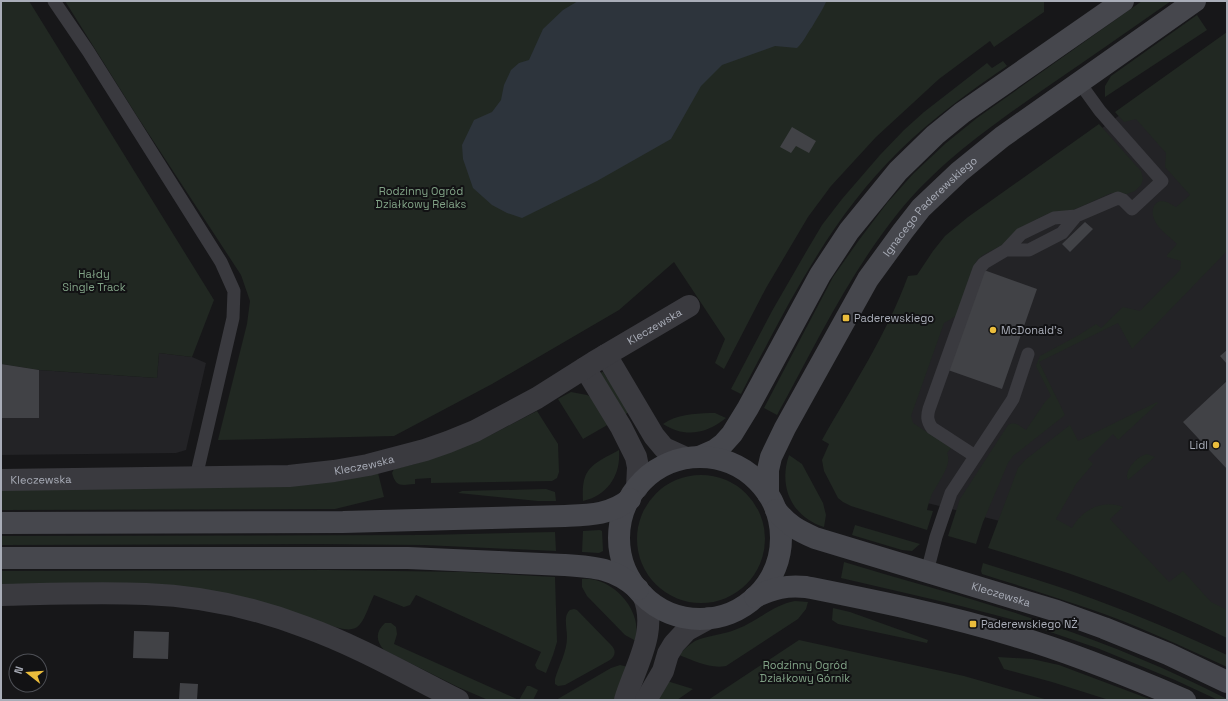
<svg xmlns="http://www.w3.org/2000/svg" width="1228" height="701" font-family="'Space Grotesk',sans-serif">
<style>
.built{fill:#232326}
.green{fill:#212822}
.water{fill:#2d343c}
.building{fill:#414246}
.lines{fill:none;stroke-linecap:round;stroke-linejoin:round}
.service{stroke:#3a3a3f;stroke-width:13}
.minor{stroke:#3a3a3f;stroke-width:22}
.secondary{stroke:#46474d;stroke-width:22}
.poi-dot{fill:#ebbd3c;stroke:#121214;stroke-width:1.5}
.labels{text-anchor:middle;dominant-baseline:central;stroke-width:4;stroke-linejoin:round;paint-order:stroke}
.park-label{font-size:11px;fill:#81a286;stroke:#121214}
.street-label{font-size:11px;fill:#a9adb8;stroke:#121214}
.poi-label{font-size:11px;fill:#a9adb8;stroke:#121214;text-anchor:start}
</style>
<rect width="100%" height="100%" fill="#171719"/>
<path class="built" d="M1135,104l92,108v411l-195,-94 -129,-32v-183l58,-83z
M159,353l33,4 14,6 -20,87 -10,3 -175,2v-91l38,6 118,8z"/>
<path class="green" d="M1,1h28l185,299 -22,57 -33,-4 -2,25 -118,-8 -38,-6z
M65,1h979v11l-50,35 -4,-6 -51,38 -63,58 -45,49 -23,31 -42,71 -42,81 -9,-6 10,-24 -51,-77 -55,48 -127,74 -98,52 -176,4 29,-116 3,-23 -9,-26 -104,-159z
M1142,1h29c-41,29 -82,57 -124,86 -53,37 -108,75 -149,126 -49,61 -83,133 -121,202l-13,-7 69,-131 26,-37 28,-37 26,-29 33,-31 31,-25z
M1197,15l10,15 -102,67v-11l6,-10z
M1227,32v219l-95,98 -14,-26 -79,39 26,53 -52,41 -5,7 -25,59 -7,22 -28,-8 12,-37 48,-74c8,-4 11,1 18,5l19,-28 6,-6 -15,-30 4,-10 39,-21 17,-11 5,4 22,-21 17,4 40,-41 1,-9 -14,-4v-2l10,-11c-7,-7 -19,-15 -23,-25 -3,-7 -1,-17 7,-18 6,0 11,4 15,6l14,-12 -25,-28 1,-14 -30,-34 -12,3 -9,-10z
M1003,61l4,5c-38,26 -74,52 -107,84 -71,69 -114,158 -159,244l-10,-5 41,-78 34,-59 16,-27 20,-26 38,-44 24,-25 20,-18 63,-49 5,5z
M1099,124l42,47 2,8 -2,6 -6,6 -8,3 -16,-1 -40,18h-12l-12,3 -26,13 -17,17 -21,11 -6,5 -5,10 -16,46 -12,7 -33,93 2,7 38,25 -4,5c6,11 -10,31 -15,41 -2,5 -4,11 -5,16l6,1 -6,19 -76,-24 -8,-4 -5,-4 -14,-27 -2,-11 7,-16 -7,-4c30,-53 65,-106 86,-164l9,-1 16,-24 12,-15 23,-19z
M602,372h1l27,40 -7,3 -23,-41z
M571,392l16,3 4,2 18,27 -26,15 -25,-40z
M1157,402l1,1 -40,37 -5,-6 -25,25 5,5 -17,20 -20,35 16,9c10,-18 30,-29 51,-21l-13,12 59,63 14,-11 28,31 16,8v28c-77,-38 -157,-66 -239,-90l30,-80 7,-8 45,-35 8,16z
M537,411l21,33 1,28 -2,6 -5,3 -121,2v-5l-16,1v5c-13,1 -19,4 -23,-11l2,-4 21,-5 68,-25z
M710,413h5l11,5c-20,16 -41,20 -63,6 14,-10 30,-10 47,-11z
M619,450c2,25 -11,45 -36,51 -2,-34 9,-36 36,-51z
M1147,454l8,3 -27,23 -1,-3c0,-10 11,-21 20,-23z
M789,455l13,9 21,39 3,12 -2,12c-32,-10 -46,-40 -35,-72z
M378,473l6,24 -49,12 -334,1v-20z
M637 539a64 64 0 1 1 128 0a64 64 0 1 1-128 0Z
M546,489l9,3 1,9h-18l-80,-8 4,-2z
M855,525l65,19 -8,7 -10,-1 -50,-15z
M600,530l2,1 1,20 -4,2 -17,-1 1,-21z
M555,532l1,19 -132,-6 -106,-1 -317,1v-9l426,-1z
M844,562c69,21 139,39 207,63 60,20 119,45 176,74v1h-9l-43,-20 -78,-32 -79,-27 -61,-16 -116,-27z
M983,563c38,12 76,23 113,37 44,16 88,35 131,55v12c-46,-21 -92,-43 -140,-59 -35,-12 -70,-23 -105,-34l-1,-3z
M327,570l138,2 90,5 2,65 -4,13 -7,18 -9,-4 -2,-4 6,-13 -125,-57 -6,10 -6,2 -30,-12c-14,31 -12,43 -50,28l-323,-38v-14z
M582,579c22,-2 45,16 52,37 3,8 3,17 2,25l-11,-6 -38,-39 -5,-9z
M795,601l13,1 -2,7 -8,10 -72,47c-16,3 -31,-5 -47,-11 5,-6 10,-10 16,-14 13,-6 29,-6 42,-12 21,-8 36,-24 58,-28z
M833,608l17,4 78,28 -1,3 -89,-19 -6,-4z
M574,609l3,1 34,35c5,5 5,10 -1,15l-45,25 -7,1 -3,-2v-5c4,-14 12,-27 12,-42 0,-9 -4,-21 3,-27z
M385,623h6l5,4 1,7 -3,10 125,56 8,-14h3l8,4 -5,10h-45l-30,-13 -74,-37c-8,-9 -9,-18 1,-27z
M799,640l165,36 84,24h-340z
M998,657l34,2 27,6 93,35h-43l-57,-18 -48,-13z
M620,665l8,2 -14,33h-58l55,-32z
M667,681l26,8 -16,11h-19z"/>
<path class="water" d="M578,1h248v1c-4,9 -9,16 -14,25 -6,8 -7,13 -15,21l-22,-2 -53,19 -21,21 -30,53 -74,42 -75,37 -15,-5 -15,-8 -19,-17 -10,-29 -1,-14 12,-25 18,-8 9,-12 3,-15 7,-15 8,-7 10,-3 14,-31 20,-19z"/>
<path class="building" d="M792,127l24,14 -7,12 -13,-7 -5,7 -11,-6z
M1085,222l8,7 -23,23 -8,-8z
M984,270l53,19 -35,100 -54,-19z
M1227,350v14l-7,-8z
M1,364l38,6v48h-38z
M1227,381v88l-44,-47z
M134,631l35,1 -1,27 -35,-1z
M180,683l18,1 -1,16h-18z"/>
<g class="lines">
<path class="service" d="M54,1l34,50 133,211 13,29 -1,27 -37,159
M1006,250h23l33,-17 14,-17
M975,456l-43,-28c-5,-7 -5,-12 -3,-19l50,-140 5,-6 22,-13 15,-16 33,-16 22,-2 42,-18 5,2 9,9 30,-28 -62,-70 -21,-29
M927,572l9,-35 15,-44 62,-94 15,-45"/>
<g class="minor">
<path d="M606,355l48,81 10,12 22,10"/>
<path d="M585,368l36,59 15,30 2,10 -1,21"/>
<path id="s1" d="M1,480l288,-4 45,-5 34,-6 57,-15 23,-8 27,-11 62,-33 57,-36 95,-56"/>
<path d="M1,595c48,-1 97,-3 145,-1 54,2 109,14 159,33 53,19 103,48 153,73"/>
<path d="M625,700c10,-34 34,-69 18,-105"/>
<path d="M646,700l17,-29 5,-17 6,-10 13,-14 22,-12"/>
</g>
<g class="secondary">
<path d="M699,457l16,-7 8,-6 9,-10 16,-26 72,-133 29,-44 49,-60 37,-36 27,-22 161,-112"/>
<circle cx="700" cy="538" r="81"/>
<path id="s2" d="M768,494v-24l3,-13 14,-29 83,-149 35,-48 18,-23 38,-36 43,-35 193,-136"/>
<path id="s3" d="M776,510c12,15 21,20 39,28l242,73 47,17 64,26 59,28"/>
<path d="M1,523l342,-1 222,-6c23,-1 46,-1 65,-17"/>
<path d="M1,558h407l156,7c31,2 50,3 74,24"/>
<path d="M755,597c18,-9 32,-12 51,-10 70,14 141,28 209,49 58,17 114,40 170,64"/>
</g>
</g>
<g class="poi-dot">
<rect x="842" y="314" width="8" height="8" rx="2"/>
<circle cx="993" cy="330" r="4"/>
<circle cx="1216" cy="445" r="4"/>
<rect x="969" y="620" width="8" height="8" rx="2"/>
</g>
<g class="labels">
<g class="park-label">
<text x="421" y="191">Rodzinny Ogród<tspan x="421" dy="13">Działkowy Relaks</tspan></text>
<text x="94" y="274">Hałdy<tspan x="94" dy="13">Single Track</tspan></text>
<text x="805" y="665">Rodzinny Ogród<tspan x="805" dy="13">Działkowy Górnik</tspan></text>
</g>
<g class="street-label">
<text stroke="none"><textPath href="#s2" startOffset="336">Ignacego Paderewskiego</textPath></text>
<text stroke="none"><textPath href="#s1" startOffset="688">Kleczewska</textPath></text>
<text stroke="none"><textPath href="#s1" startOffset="364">Kleczewska</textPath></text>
<text stroke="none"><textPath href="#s1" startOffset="40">Kleczewska</textPath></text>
<text stroke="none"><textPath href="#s3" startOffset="243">Kleczewska</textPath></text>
</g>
<g class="poi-label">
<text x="854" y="318">Paderewskiego</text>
<text x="1001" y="330">McDonald's</text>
<text x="1208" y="445" text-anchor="end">Lidl</text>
<text x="981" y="624">Paderewskiego NŻ</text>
</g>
</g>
<rect width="1228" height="701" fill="none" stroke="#a9adb8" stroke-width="4"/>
<g transform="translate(28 673) rotate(287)"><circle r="19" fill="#121214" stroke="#4e5056"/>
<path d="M0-3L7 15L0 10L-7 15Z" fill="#ebbd3c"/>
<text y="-6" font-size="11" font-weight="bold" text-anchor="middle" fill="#a9adb8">N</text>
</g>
</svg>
